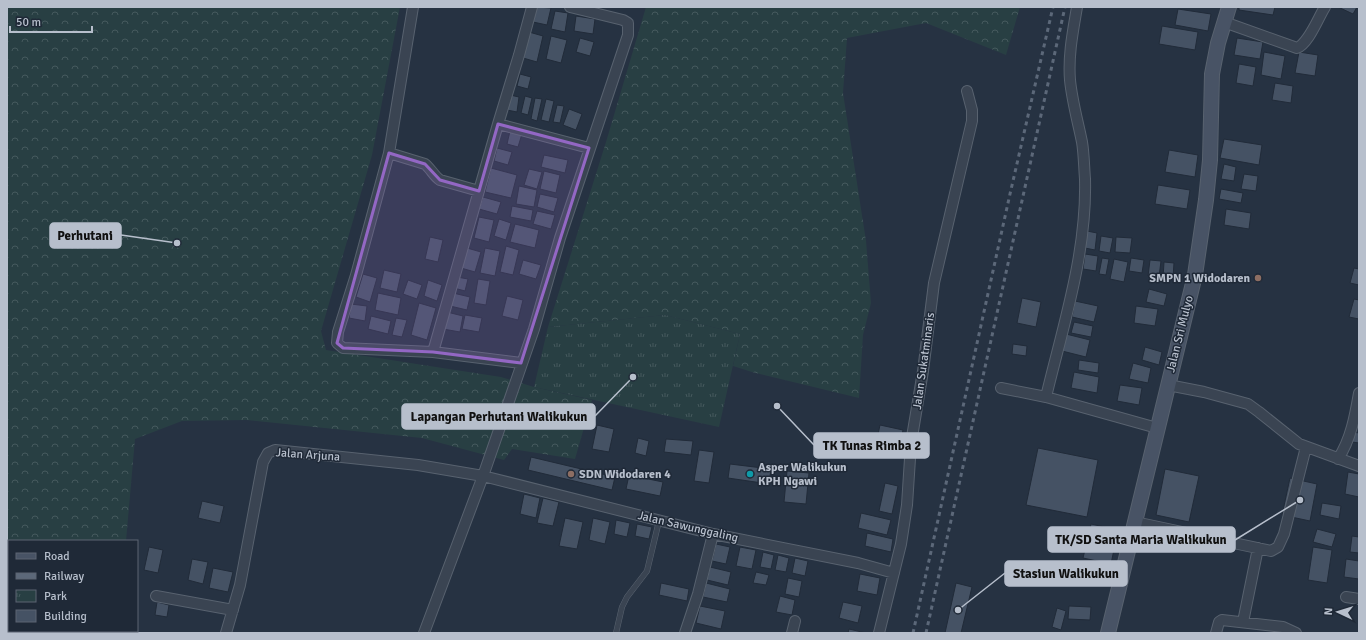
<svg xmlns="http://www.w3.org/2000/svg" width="1366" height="640" font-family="Signika,sans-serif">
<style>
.forest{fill:url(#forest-crowns)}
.park{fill:url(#park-tufts)}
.building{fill:#455264;stroke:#212b39}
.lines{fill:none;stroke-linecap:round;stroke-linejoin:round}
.lane-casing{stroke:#58626f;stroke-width:6}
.street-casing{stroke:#58626f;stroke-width:12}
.secondary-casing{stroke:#58626f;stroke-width:16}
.lane{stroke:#3a4452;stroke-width:5}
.street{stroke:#3a4452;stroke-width:10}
.secondary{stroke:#485365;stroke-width:14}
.rail{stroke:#5c6879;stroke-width:3;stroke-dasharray:4 4;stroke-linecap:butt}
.marked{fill:#9367c4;fill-opacity:0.2;stroke:#9367c4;stroke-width:3;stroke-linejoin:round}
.education-dot{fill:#8d6e63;stroke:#1f2937;stroke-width:1.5}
.culture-dot{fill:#0f9aa8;stroke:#1f2937;stroke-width:1.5}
.labels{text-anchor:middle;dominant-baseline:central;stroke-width:3;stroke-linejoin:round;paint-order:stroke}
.poi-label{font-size:12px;font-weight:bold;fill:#b7bfcc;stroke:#1f2937;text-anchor:start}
.street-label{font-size:12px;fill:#b7bfcc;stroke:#1f2937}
.leader{fill:none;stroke:#b7bfcc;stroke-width:1.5}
.callout-dot{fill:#b7bfcc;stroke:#1f2937;stroke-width:1.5}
.callout{fill:#b7bfcc;stroke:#b7bfcc;stroke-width:1.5}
.callout-label{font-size:13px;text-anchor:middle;font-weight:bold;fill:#111}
</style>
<defs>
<pattern id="forest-crowns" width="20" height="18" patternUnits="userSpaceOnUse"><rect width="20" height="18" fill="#283f43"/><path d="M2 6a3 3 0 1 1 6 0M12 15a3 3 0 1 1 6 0" fill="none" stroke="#45595d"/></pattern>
<pattern id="park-tufts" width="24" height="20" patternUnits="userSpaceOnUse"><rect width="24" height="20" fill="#283f43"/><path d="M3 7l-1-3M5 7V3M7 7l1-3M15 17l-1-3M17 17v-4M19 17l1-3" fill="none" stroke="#45595d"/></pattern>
</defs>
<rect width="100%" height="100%" fill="#263242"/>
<path class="forest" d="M7,7h393l-28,148 -51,176 5,19 175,27 33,10 58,13 -17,59 -63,-10 -8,11 -82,-22 -175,-18 -65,1 -47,18 -9,102h-117v16l-2,-1z
M646,7h374l-14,48 -80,-32 -79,15 -4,55 23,148 5,62 -8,32 -4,63 -107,-26 -19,-6 7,-32 -75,-19 -117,12 58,-185z"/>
<path class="park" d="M665,315l75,19 -21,93 -185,-40 14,-60z
M7,556l2,1v74h84l-1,2h-85z"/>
<path class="building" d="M537,7l14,1 -4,17 -14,-3z
M1239,7h36l-2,8 -34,-5z
M1338,7h19l-4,7z
M1178,9l33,5 -3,17 -33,-6z
M555,11l13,2 -3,19 -14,-3z
M576,16l19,3 -2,15 -19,-3z
M1162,26l36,6 -3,18 -36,-6z
M529,32l14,4 -6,26 -14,-4z
M551,36l16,4 -6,23 -15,-4z
M580,38l14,4 -4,14 -14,-4z
M1237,38l26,4 -3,17 -26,-4z
M1264,52l21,4 -4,23 -20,-4z
M1299,52l19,3 -3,21 -20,-3z
M1239,64l17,3 -3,19 -17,-3z
M520,74l11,3 -3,12 -11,-3z
M1275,83l18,3 -2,17 -19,-3z
M510,95l9,2 -2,15 -10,-2z
M525,96l7,2 -4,17 -7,-2z
M535,98l7,1 -5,22 -6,-2z
M546,99l8,2 -5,21 -8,-2z
M557,105l7,1 -4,17 -7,-1z
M569,109l13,5 -6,16 -13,-5z
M510,131l12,3 -4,13 -11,-3z
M1224,139l38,6 -3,20 -39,-7z
M497,148l15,4 -4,13 -14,-4z
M1169,150l29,5 -3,22 -30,-5z
M544,155l24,5 -3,13 -24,-6z
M1224,164l12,3 -2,14 -13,-2z
M491,168l26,7 -6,23 -26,-6z
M529,169l13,3 -5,17 -13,-4z
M544,171l16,4 -4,18 -16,-4z
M1244,174l14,2 -2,15 -15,-2z
M1158,185l32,5 -3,19 -32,-5z
M519,186l18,4 -3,17 -18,-3z
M1221,189l22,4 -2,10 -22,-4z
M540,194l18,4 -4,14 -17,-5z
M483,197l18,5 -4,12 -18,-5z
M512,206l21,4 -2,11 -21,-4z
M1226,209l25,4 -2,16 -25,-4z
M537,211l18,4 -4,14 -18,-5z
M479,217l15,3 -5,22 -15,-4z
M499,219l12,4 -5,17 -12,-4z
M515,224l24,6 -4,18 -25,-6z
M1087,231l10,2 -2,17 -10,-2z
M1101,236l12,2 -3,15 -11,-2z
M430,237l13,3 -5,22 -13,-3z
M1116,237l16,1 -2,15 -15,-1z
M506,246l13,4 -6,25 -13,-3z
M467,248l14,4 -6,20 -14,-4z
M485,248l15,3 -5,25 -15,-3z
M1085,254l13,2 -2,15 -13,-2z
M1102,258l7,1 -3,16 -7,-1z
M1131,258l13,2 -2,13 -13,-2z
M1114,259l14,3 -4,20 -14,-3z
M523,260l18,5 -5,14 -17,-5z
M1150,260l11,1 -2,16 -11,-1z
M1164,262l10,1 -1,15h-10z
M1354,268l5,1v16l-9,-2z
M384,270l17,4 -4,18 -17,-4z
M363,274l14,4 -7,24 -14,-5z
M457,277l11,2 -3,12 -11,-3z
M478,279l12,2 -4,24 -12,-2z
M408,280l14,5 -5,14 -14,-5z
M428,280l14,5 -5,16 -13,-5z
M1149,289l18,5 -3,12 -18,-4z
M378,293l23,5 -3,17 -23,-5z
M453,293l17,4 -3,13 -17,-4z
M507,296l16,4 -5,20 -16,-4z
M1022,298l19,4 -5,25 -19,-4z
M1354,299l5,1v19l-10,-2z
M1075,301l23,5 -4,16 -22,-5z
M419,303l17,5 -9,32 -16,-5z
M351,304l16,2 -2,15 -16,-3z
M1136,306l22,3 -3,17 -21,-3z
M447,312l16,4 -3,16 -17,-3z
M465,315l17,3 -3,14 -17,-3z
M371,316l20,5 -3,13 -20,-5z
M396,318l11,2 -5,17 -10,-2z
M1074,322l19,4 -2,11 -20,-4z
M1066,334l24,6 -4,17 -24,-6z
M1013,344l14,2 -1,10 -14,-2z
M1145,347l17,5 -3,13 -17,-5z
M1079,360l20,3 -1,10 -20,-3z
M1133,363l18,5 -3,15 -19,-4z
M1074,372l25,5 -2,16 -26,-5z
M1120,385l22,3 -3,17 -22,-4z
M597,425l17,4 -5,23 -17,-3z
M880,425l23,5 -3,14 -23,-5z
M1353,432l6,1v10l-7,-1z
M638,438l11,3 -3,15 -11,-3z
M666,439l27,2 -2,14 -27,-3z
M1038,448l60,12 -11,57 -61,-12z
M699,450l15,2 -5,31 -15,-2z
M531,457l84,20 -3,13 -84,-20z
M730,464l41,5 -2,15 -41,-6z
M1165,469l34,7 -10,46 -33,-7z
M787,471l22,2 -3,31 -22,-2z
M1348,472l11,2v23l-14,-3z
M629,475l34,7 -3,14 -34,-7z
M1290,478l27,6 -7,37 -28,-6z
M885,483l13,3 -6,28 -13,-3z
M524,494l16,4 -4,20 -16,-4z
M543,498l16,4 -6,24 -16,-3z
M202,501l22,5 -4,17 -22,-5z
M1322,503l19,3 -2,13 -19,-4z
M861,513l30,7 -4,15 -29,-7z
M565,518l18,4 -6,27 -18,-3z
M593,518l17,4 -5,22 -16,-4z
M616,520l14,3 -3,14 -13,-3z
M637,524l15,3 -3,12 -14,-3z
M1091,524l27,6 -7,34 -28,-6z
M1317,529l19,5 -4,13 -19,-5z
M867,533l26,6 -2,13 -26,-6z
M1352,536l7,1v16l-9,-1z
M716,544l14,3 -4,17 -14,-3z
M149,547l14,3 -5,23 -14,-3z
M740,547l16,3 -4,19 -16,-3z
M1313,547l19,3 -5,33 -19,-3z
M763,552l11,3 -3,14 -11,-2z
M778,555l11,3 -3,14 -11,-2z
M795,558l13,3 -3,15 -13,-3z
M192,559l16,3 -5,22 -15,-4z
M1346,559l13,2v18l-15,-2z
M710,567l21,5 -3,13 -21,-5z
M213,568l20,4 -5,20 -19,-4z
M756,572l13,3 -3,10 -13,-2z
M860,574l20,4 -3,17 -20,-4z
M788,578l14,3 -3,16 -14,-3z
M661,583l28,6 -2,12 -28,-6z
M706,583l24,6 -3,13 -24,-5z
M956,583l16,4 -11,46h-16z
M780,596l15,4 -3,15 -16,-3z
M157,602l12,3 -2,12 -12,-2z
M843,602l19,4 -4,17 -19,-5z
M700,606l25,5 -4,18 -25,-6z
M1069,606l22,1 -1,13 -22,-1z
M1057,608l9,3 -5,19 -9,-3z
M849,629l17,4h-18z"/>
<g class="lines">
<defs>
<path id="lane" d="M616,633l6,-26 5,-10 20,-26 12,-50"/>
<path id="street" d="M413,7l-24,146 -33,122 -18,57 -1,11 6,5 90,4 88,11
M1224,22l73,26c12,-5 21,-30 28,-41
M498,124l91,24
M389,153l36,11c6,5 9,12 15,16l39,11
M433,352l65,-228 21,-69 13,-48
M1168,385l36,7 44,12 11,8 40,32 60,22
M1001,388l45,9 111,31
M1046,397c17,-71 41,-144 39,-218 -1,-12 -1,-25 -3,-37 -4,-20 -10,-41 -12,-62 -2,-25 3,-49 7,-73
M1338,459c13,-20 17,-43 21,-66
M1135,522l136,29 7,-4 6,-13 22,-87
M156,596l77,14
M1346,597l13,2
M1243,622l15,-74
M226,633l14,-48 23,-123 5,-9 7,-3 143,15 65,11 230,58 145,29 36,10
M424,633l59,-157 51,-147 26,-91 68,-203v-12l-5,-3 -53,-13
M685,633l13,-39 15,-60
M792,633l3,-12
M879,633l22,-89 6,-39 4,-62 12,-72 11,-88 38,-162v-11l-5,-19
M1216,633l3,-11 3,-2 61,7 13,6"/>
<path id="secondary" d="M1108,633l87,-358 11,-75 4,-40 2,-86 6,-31 11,-36"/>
</defs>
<use href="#lane" class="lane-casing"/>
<use href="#street" class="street-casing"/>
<use href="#secondary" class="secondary-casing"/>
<use href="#lane" class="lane"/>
<use href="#street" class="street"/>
<use href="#secondary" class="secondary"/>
<path class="rail" d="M913,633l97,-439 43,-187
M926,633l139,-626"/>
</g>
<path class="marked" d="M498,124l91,24 -68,215 -88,-11 -90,-4 -6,-5 52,-190 36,11 15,16 39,11z"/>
<g class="education-dot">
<circle cx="1258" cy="278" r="4"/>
<circle cx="571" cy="474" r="4"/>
</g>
<circle class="culture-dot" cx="750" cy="474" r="4"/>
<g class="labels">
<g class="poi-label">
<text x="1250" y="278" text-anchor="end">SMPN 1 Widodaren</text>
<text x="758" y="467">Asper Walikukun<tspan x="758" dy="14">KPH Ngawi</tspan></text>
<text x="579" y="474">SDN Widodaren 4</text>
</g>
<g class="street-label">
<text transform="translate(1180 334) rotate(-76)">Jalan Sri Mulyo</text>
<text transform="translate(924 361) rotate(-82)">Jalan Sukatminaris</text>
<text transform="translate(308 455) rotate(4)">Jalan Arjuna</text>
<text transform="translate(688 527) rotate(13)">Jalan Sawunggaling</text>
</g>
</g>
<path class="leader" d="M177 243L121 235M633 377L595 416M777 406L814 445M1300 500L1235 540M958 610L1005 573"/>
<g class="callout-dot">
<circle cx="177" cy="243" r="4"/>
<circle cx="633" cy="377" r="4"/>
<circle cx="777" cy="406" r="4"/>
<circle cx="1300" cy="500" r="4"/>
<circle cx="958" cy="610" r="4"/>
</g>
<g class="callout">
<rect x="50" y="223" width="71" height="25" rx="4"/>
<rect x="402" y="404" width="193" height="25" rx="4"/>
<rect x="814" y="433" width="115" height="25" rx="4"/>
<rect x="1048" y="527" width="187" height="25" rx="4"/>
<rect x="1005" y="561" width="122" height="25" rx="4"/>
</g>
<g class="callout-label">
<text x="85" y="240">Perhutani</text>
<text x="499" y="421">Lapangan Perhutani Walikukun</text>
<text x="872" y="450">TK Tunas Rimba 2</text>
<text x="1141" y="544">TK/SD Santa Maria Walikukun</text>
<text x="1066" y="578">Stasiun Walikukun</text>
</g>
<rect width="1366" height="640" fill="none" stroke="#b7bfcc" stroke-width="16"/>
<rect x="8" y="540" width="130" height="92" fill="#1f2937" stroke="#5c6573"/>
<rect x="16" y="553" width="20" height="6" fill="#485365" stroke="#5c6573"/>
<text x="44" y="560" font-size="12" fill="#b7bfcc">Road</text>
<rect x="16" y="573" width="20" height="6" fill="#5c6879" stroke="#5c6573"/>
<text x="44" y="580" font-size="12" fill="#b7bfcc">Railway</text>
<rect x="16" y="590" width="20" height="12" fill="url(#park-tufts)" stroke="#5c6573"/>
<text x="44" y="600" font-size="12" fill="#b7bfcc">Park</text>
<rect x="16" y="610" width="20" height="12" fill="#455264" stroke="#5c6573"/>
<text x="44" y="620" font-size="12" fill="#b7bfcc">Building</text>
<g transform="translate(1338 612) rotate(274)" stroke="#1f2937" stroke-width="3" paint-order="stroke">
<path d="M0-3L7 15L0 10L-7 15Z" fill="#b7bfcc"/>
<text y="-6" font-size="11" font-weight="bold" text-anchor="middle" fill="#b7bfcc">N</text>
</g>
<path d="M10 26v6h82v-6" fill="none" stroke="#b7bfcc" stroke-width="2"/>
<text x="16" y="26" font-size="12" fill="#b7bfcc" stroke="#1f2937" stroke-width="3" paint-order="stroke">50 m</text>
</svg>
